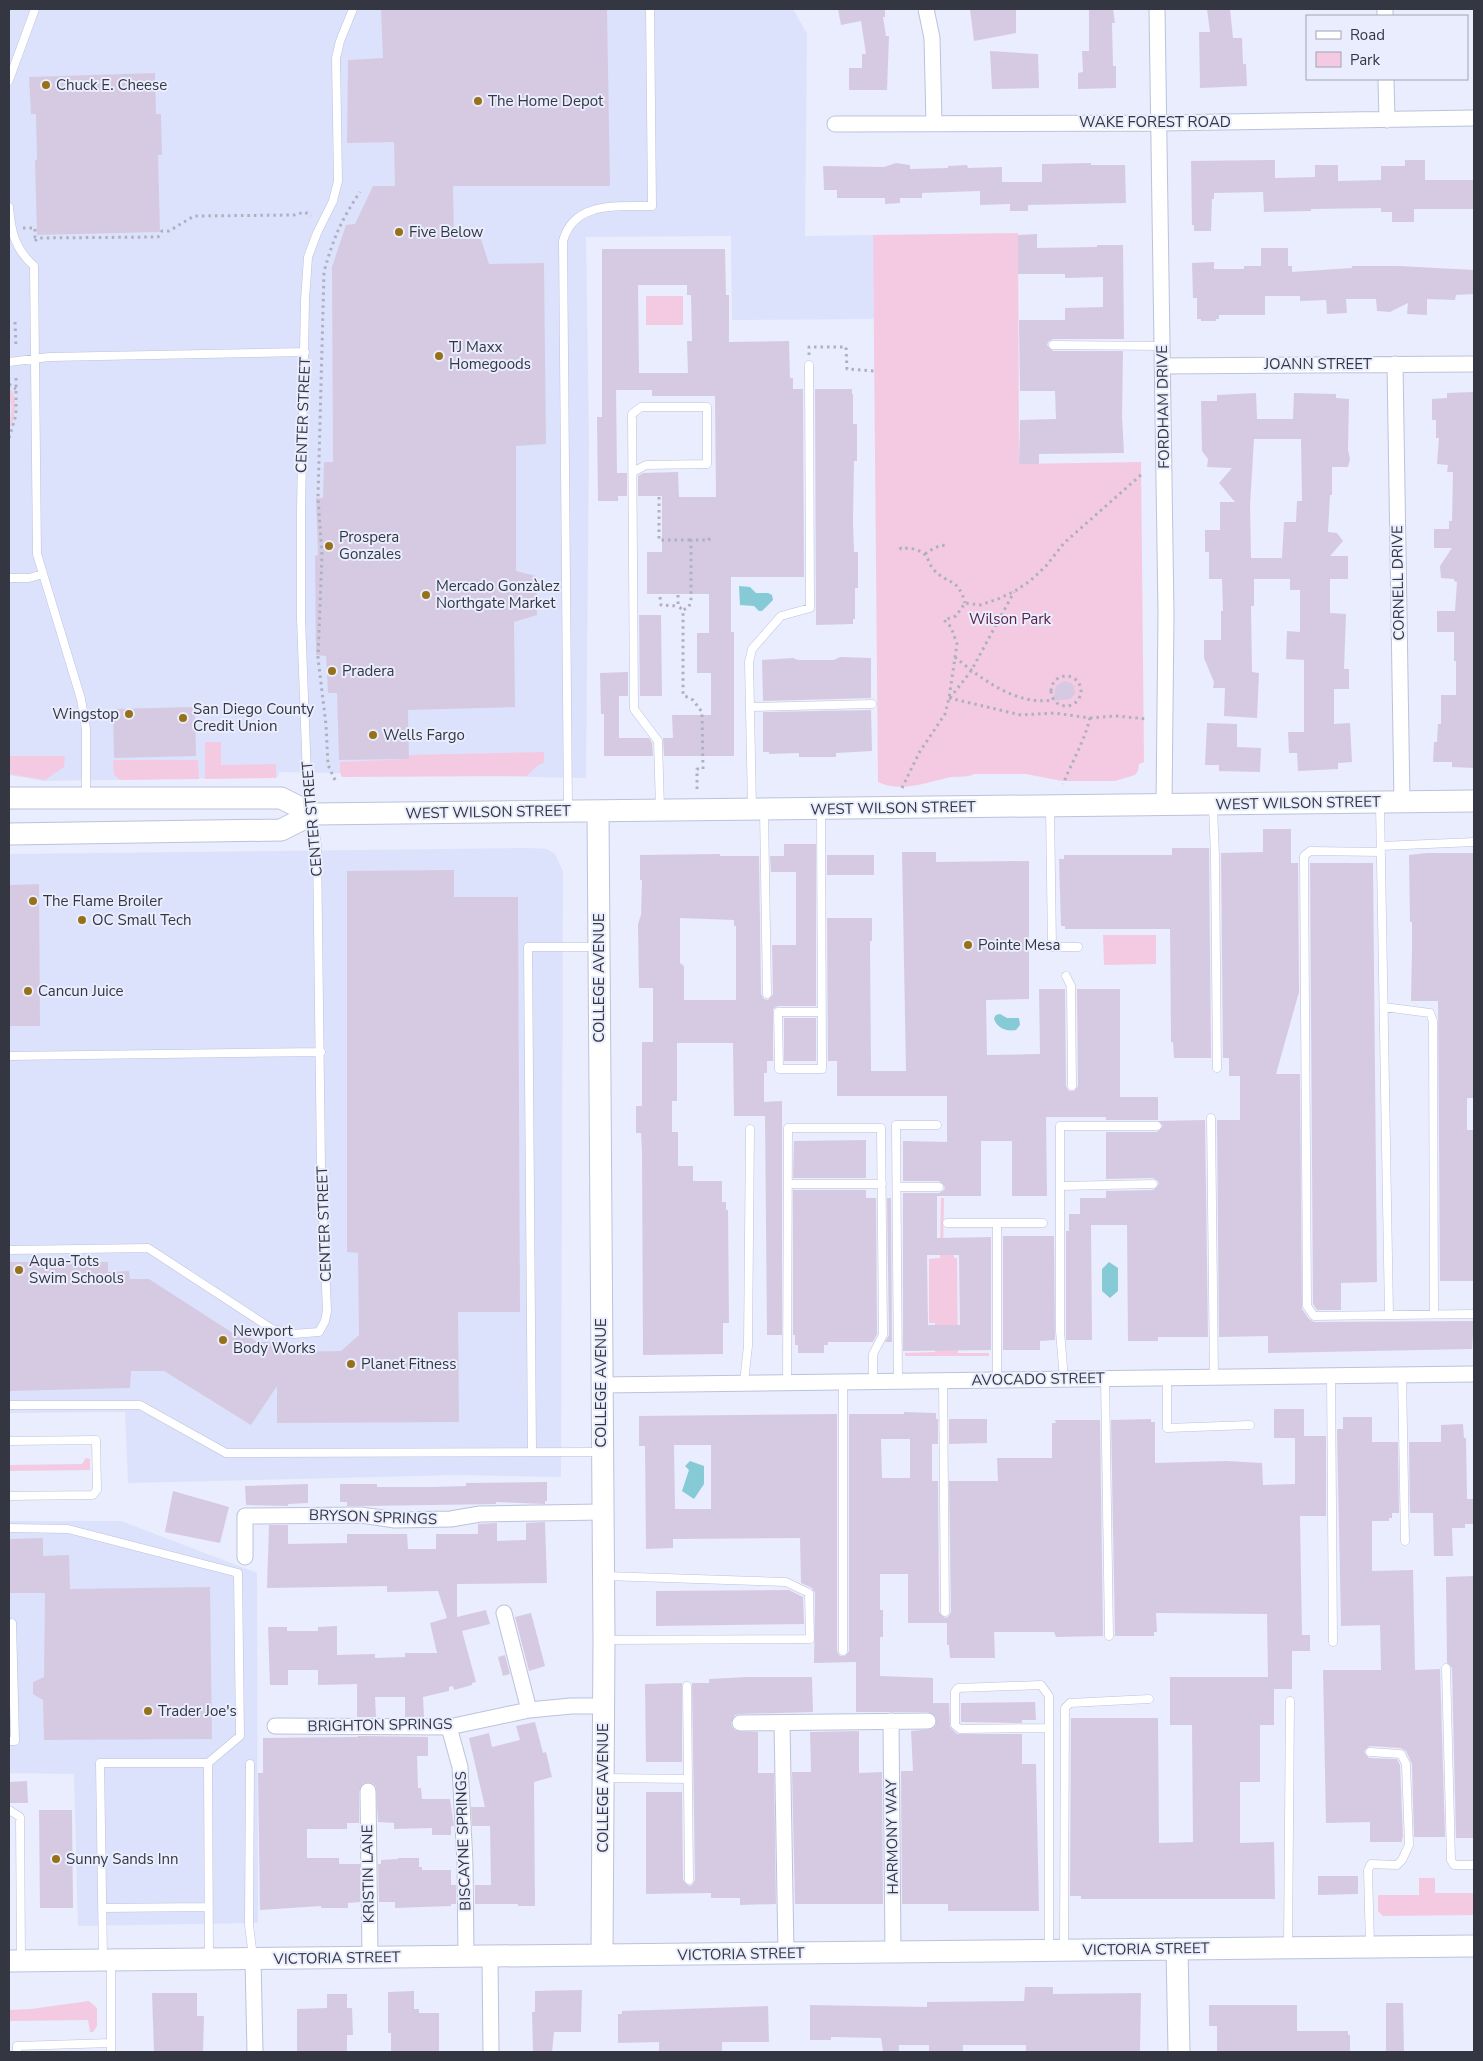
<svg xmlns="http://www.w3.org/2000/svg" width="1483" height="2061" font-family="'Nunito Sans',sans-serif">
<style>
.built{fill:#dce2fc}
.green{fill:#f4cae2}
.water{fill:#85cad5}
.building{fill:#d6cae2;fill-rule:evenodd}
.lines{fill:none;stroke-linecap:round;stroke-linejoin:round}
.lane-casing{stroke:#bcc2db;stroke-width:9}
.street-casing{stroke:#bcc2db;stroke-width:17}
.secondary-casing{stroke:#bcc2db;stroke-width:23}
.path{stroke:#adb1bf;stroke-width:3;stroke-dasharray:2.5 4;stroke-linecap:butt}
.lane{stroke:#fff;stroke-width:8}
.street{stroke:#fff;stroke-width:15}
.secondary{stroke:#fff;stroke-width:21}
.poi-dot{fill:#96711a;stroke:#e9edfd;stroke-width:2}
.labels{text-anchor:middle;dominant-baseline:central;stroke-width:4;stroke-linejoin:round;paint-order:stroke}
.poi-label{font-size:15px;fill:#343741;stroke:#e9edfd;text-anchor:start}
.street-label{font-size:15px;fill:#343741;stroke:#e9edfd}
.park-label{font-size:15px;fill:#5c2148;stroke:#e9edfd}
</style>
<rect width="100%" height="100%" fill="#e9edfd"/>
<path class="built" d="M9,9h784l14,25 -2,202 68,-1 1,84 -142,1 -1,-84 -145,1 3,205 -3,336 -307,-6 -1,5 -234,4 -35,-6z
M528,848l19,1 8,5 8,17 -2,606 -105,-2 -328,8 -3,-71 -116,1v-559z
M9,1521h112l136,52 1,350 -180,3 -4,-152 -65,-1z"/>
<path class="green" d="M1018,233l1,231 122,-2 3,300 -5,2 -1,7 -3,4 -20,6h-53l-36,-7h-52c-7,4 -15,2 -23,3 -23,5 -50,16 -73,5l-5,-547z
M646,296h37v29h-37z
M9,388c10,9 6,30 0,42l3,-23 -3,-10z
M205,742h16v23l55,-1v14l-71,1z
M544,752v11l-6,2 -11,11 -180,1h-5l-2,-5v-10l69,-3v-4z
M9,756h56l-1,11 -19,13 -36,-6z
M113,760h85l1,19 -79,1 -6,-5z
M1103,935h53v29l-52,1z
M941,1198h3l-1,56 11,1v3h3l1,95h31v3h-84v-3l30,-1v-29h-6v-64l11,-1z
M86,1458l4,1v11l-81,1v-6l73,-1z
M1419,1878h16v15h39v22l-91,1 -5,-5v-16h41z
M89,2001l8,7v18l-4,6h-3l-2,-12 -78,1 -1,17v-28l22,-1z"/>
<path class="water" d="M739,586l11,1 6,6h12l4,2 1,5 -11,11h-3l-5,-5 -14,-1z
M1000,1014l7,4h12l1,7 -4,5c-9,2 -20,-2 -22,-12l2,-3z
M1109,1262l9,6v23l-8,7 -8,-7v-22z
M690,1461l14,5v18l-10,15 -12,-8 7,-21 -4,-4z"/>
<path class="building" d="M381,9h226l3,177h-157l1,53h27l8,25 55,-1 2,181 -30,2v125l20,5 1,39 -23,7 1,85 -107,3 1,49 -70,1 -2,-67h-9l-2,-37 -10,-1 -1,-99 3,-1 -2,-57h7l1,-36h9l-1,-195 14,-42 9,-1 18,-38h22l-1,-44 -47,1 1,-83 35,-2z
M838,9h47v8h-2l3,19h3l-2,54h-38v-22h13v-14h4l-5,-33 -20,4z
M970,9h46v24l-42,8z
M1089,9h24l2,14h-3l1,43h3v22l-38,1v-16l5,-1 -1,-21h7z
M1207,9h23l3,29h9l1,26h3l1,22 -47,2 -1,-56h11z
M990,51l48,3 1,34 -47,1z
M155,73l1,41h5l1,41h-4l2,77 -123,3 -2,-75h2l-1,-46h-5l-2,-37z
M1275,160v18l40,-1v-12h23v16l43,-1v-14h24v-6h20v20h49v29h-60v13h-22v-10h-11v-4l-70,1v2l-47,1 -1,-20 -49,1v6h-2l-1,32h-17v-6h-2l-1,-64z
M896,163l14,2v4l38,-1v-2l19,-1 1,3 34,-1v15h40v-18l49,-1v2h34l1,38 -98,2v6h-18v-7l-30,1v-14l-58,2v5h-22v5l-15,1v-6h-48v-8h-13l-1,-24 61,1z
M1037,234v14l60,-1v-2h26l1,94h-71l-5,3 -1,3 6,6h70l-1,66 2,36 -85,1v10h-20l1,-44 36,-1 -1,-28h-35l-1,-71h46v-12l38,-1v-30l-38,1v-4h-47v-39z
M1261,248h27v18h4v6l60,-4v-2h47l75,4v24l-18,1 -1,5 -28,-1v16l-20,-1 1,-11 -18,9 -13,-1 -1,-12h-30l1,14 -20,1 -1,-14 -26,1v-5h-35v19h-46v4h-3v2h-15v-2h-4v-21h-4l-1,-35 22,-1v7h30v-3h17z
M602,249h123l1,46h3v47l60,-1 1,37h3v11h10l1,188h-73v55h3v124h-70l-1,-18h10l-1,-23h39v-42h-14v-40h12v-39h-62v-42h15v-56h-24v-20l5,-3 35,-1 1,25h37l-1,-101h-63v-6h-36l1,83h10v23h-9v5h-20l-1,-84h5zM638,285h49v10h4l1,46h-5l1,32h-49z
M815,389h37v5h1v30h4v37h-3l-1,61 1,30h4v36h-3v31h-2v5l-37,1z
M1474,392v376l-22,-1v-5h-19l1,-20h3l1,-18h3v-29h15v-34h-2v-29h-17v-21h18l2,-29 -3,-1v-2l-13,-1 -1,-12 12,-18h-18v-19h15v-8h3l1,-49h-6l1,-7 -11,-1 2,-26h-3v-18h-4v-21l15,-1v-5z
M1256,393l1,26h36l1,-26 42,1v4l13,1 -1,51 2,9 -2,8h-16v28h-2l-2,37 9,1 6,8 -13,15h18v23h-18v34l16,1 -2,55h5v20h-15v35l16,-1 2,39 -14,1v6l-40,2 -1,-18h-8l-1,-21h16v-72l-18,-1 1,-28 13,1v-42h-10v-11h-36v27h-3l1,66 7,1 -2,45 -33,-2 1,-28h-12l1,-6 -10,-24v-18h17v-29h2l-1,-32h-13v-27h-4v-22h15v-28h15l-16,-19 13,-15 -25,-1 1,-8 -6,-8 -1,-50h16v-6zM1254,439h47l1,62h-5l-1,21h-12l-2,36h-31l-1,-53z
M639,615h22l1,81h-22z
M840,657l31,1v40l-108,3 -1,-41 31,-2 5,2h36z
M628,672v24h-9v42h30l3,5 1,13h-49v-42h-3l-1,-41z
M1064,681l7,2 3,3 1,8 -5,5 -17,2 3,-15z
M195,707l1,49 -82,2 -1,-49z
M871,710l1,41 -36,2v4h-37v-4l-30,1v-2h-6v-40z
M1207,723l30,1v23l24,1 -1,24 -41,-1v-6h-14z
M1263,829h28v34h7l1,129 -23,82h24l2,235 7,10 5,3 160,-1 -2,28 -204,4v-17l-49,1 -2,-217h23v-44h-11v-18h-6l-2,-205 42,-1z
M784,844h32v162h-38l-5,3v52h-6v12h-3v29l18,-1v234h-15l-2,-219h-31l-1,-73h-56v58h-5v31h6v34h15v15h29v21h4v8h2l1,113h-6v31l-80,1 -1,-203 -1,-19h-5v-27h6v-64h11v-54h-14l-1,-64 3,-9 1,-35h-2v-25l80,-1v2h39l2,138 3,5 4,1 5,-6 -1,-49h24v-73h-25l-1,-16h14zM680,918l54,2v6h2v74h-52v-34l-4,-3z
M1172,848h37l2,210h-37l-1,-16h-2l-1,-113h-105v-3h-4l-2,-67h5v-4h108z
M902,852h34v10l93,-1v138l-43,1 1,55 53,-1 -1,-65h26l1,97 3,5h5l4,-5 -1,-97h43v108h38v23h-52v-3h-60l1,79h-35v-55h-31v55h-44v42l54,-1v113l-88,1v-158h36l5,-3 1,-3 -6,-6h-36v-40l44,1v-46h-110v-35h-9l-1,-143h45v23h-2l1,130h35zM927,1255h32l1,70h-32z
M1427,853h47v245h-7v32h7v151h-34l-2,-280h-27l1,-53v-26h-2l-1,-67z
M827,855h47v20h-47z
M1310,863h63l4,419 -36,1v27h-24l-4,-6z
M454,870v27h64l2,415h-62l1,110 -182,1v-37l-26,39 -87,-54h-33l-1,17 -121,3v-129h99v10l21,-1 1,8h19l90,58 3,-5 15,10h22l1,10 61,-1 18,-16 -1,-82 -11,-1v-381z
M39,884l1,142h-31v-141z
M784,1018h32v43h-32z
M1205,1120l3,217h-50v4h-30l-1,-116h-36l1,115h-26v-109h3v-17h11v-16h26v-7l47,-1 6,-6 -1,-3 -5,-3 -47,1v-47h51l6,-6 -5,-5z
M866,1140v38h-73l1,-37z
M793,1190h73v8h10l1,136 -4,8h-45v3h-4v8h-26v-8h-3v-10h-2z
M887,1198h4l1,144h-7l4,-7z
M1003,1236h51l1,104 -15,1v9h-37z
M1274,1409h30v27h22v80h-26l2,119h8v16h-18v38h-18v36h-14v57h-20v61l34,-1 1,57h-194v-3h-11l1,-178h87l1,125 34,-1 -1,-117h-22v-48h98l-1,-63 -111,-1 1,19h-3v4h-39l-4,-216 40,-1v3h4v41l71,-2 36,2 1,22 32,-1v-46h-21z
M904,1412l32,1v6h2v25h-6v37h6l1,131 6,6 3,-1 3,-5 -2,-131h49l-1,-23h55v-35h4l-1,-3h45l3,216 -47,1 -2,-5h-60l1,26h-45l-1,-13h-2v-22h-39v-49h-28v36h3v27h-3v39l53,2v25h16l1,24 7,7h65v30h14l3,147h-91v-7h-46l-1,-133h12l-2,-40 21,-2 4,-4v-8l-8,-5h-72v-50l-42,1 1,-70 -3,-5 -11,-5 -1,-45 -127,1v9l-27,1 -1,-103h-6v-30l198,-2v237l3,5h5l4,-5v-237h55zM881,1439h29v39h-28zM674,1445h37v64h-36z
M1343,1417h29v25h26l1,71h-7v5h-3v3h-17v50l41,-1 2,100 25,-1 5,168h-31l-2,-73 -6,-13 -5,-3 -31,-2 -4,3 -2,3 5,6 28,1 3,6 3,73h-1v4h-32v-20l-44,1 -3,-153h58l-1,-45 -39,1 -4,-197h6z
M949,1419h38v24l-38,1z
M1463,1424l1,14h2l1,61h7v25h-9v4h-13l1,28h-19l-1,-43h-23l-1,-71h32v-17z
M547,1482v19h-2v3l-49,-2v2l-130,2h-19v-4h-7v-18h37v3h55l34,-1v-3z
M308,1484v19l-20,1v2l-42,-1 -1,-19z
M173,1491l56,16 -9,36 -55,-11z
M545,1522l2,61 -90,1v33l29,-7 4,14 -28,7 14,51 -4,1v2l-18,5 -1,-4 -4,1v4l-26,6 1,20h-19v-20h-30l1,20h-19v-33l-39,1v-15h-30v15h-18l-2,-58h19v4h31v-4l19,-1v29l38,-1v4l30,-1v-4h32l-7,-30 17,-5 -9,-27 -51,1v-6l-120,2 2,-63h19v19l59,-1v-9h60l1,15h28v-15h42v-10l19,-1v18l29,-1v-17z
M43,1538v18l26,-1 1,34 140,-2 2,152 -168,1 -1,-40 -10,-6v-12l11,-5 1,-84h-36v-54z
M1474,1576v262h-18l-4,-170 -5,-5 -1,-86z
M789,1590l14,7 1,27 -148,2v-35z
M531,1613l14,53 -16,5 -14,-54z
M505,1655l5,19 -7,2 -5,-19z
M748,1677h64l1,35 -73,2 -5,1 -4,8 1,4 4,4 22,1v41h16l2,131 -36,1v-7h-29v-5l-65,1v-102h36l1,88 6,6 3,-1 3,-5 -3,-197h17v-4z
M682,1683v79h-36l-1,-78z
M1035,1702l1,18h-14v3l-61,-1v-19z
M535,1722l8,31 3,-1 6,25 -18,5 1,124h-17v-2h-43v-19h16l-1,-59h-18l-1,-19h14l-16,-69 20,-5 3,14 28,-7 -4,-14z
M859,1731v42l23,-1 1,132h-88l-3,-132h19l-1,-40z
M358,1736l70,1v19h-11l1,32h3l1,11h28l4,27h-3v9h-19v-7l-38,1v-6l-16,-1 -2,-35 -4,-4h-8l-5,8v32h-12v6h-40v29h32v6h21v38l-12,1v5h-27v-2l-61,4 -2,-137h5v-35l95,-1z
M27,1781l1,22h-19v-21z
M39,1810h33l1,98h-33z
M398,1858h21v9h3v3h29v15h5v19h-5v2l-56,2v-6h-16l-1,-38h3v-4l17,-1z
M1318,1876h40v18l-40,1z
M1025,1987h28v7l88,-1 -1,58 -114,1v-7h-63v7h-34v-7h-30v7h-16l-2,-14 -50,-1v3h-21v-35l117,2v-5l97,-1z
M582,1990l-1,42h-27l-2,20h-19l-1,-40h3v-21z
M414,1991v18h5v4h20v39h-48v-19h-3v-41z
M152,1993h45v23h7l-1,36h-49z
M327,1994h20v14h5l1,27h-6v17h-50v-43l30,-1z
M1386,2003h17l1,49h-18z
M1209,2005h88v26h51v4h2v17l-133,-1v-25h-8z
M768,2006l1,36h-47v10h-63v-10l-41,1v-29h4v-3z"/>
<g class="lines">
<defs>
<path id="lane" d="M9,80l26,-71
M9,207c2,25 6,42 25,59l3,288 44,145 5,30v69
M1053,345l109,1
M9,362l40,-5 256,-5
M633,472l13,-7 61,-1v-57h-66l-9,7 2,295 24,32 2,67
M9,578h20l14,-4
M750,707l122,-3
M1380,804l9,511
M1213,806l2,50 2,212
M752,807l-3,-145 3,-13 29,-33 29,-8 -1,-243
M1050,808l2,139h26
M568,809l-5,-568c11,-41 56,-34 89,-35l-2,-197
M821,810l1,259h-43l-1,-57h43
M764,811l3,183
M1381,846l93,-4
M1381,852l-71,-1 -6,5 3,450 7,10 160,-2
M1066,976l5,10 1,100
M1384,1007l46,6 3,8 1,293
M9,1056l312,-4
M1211,1118l3,259
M788,1184h94
M1061,1186l92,-2
M897,1187h42
M947,1223h96
M997,1223v156
M9,1250l139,-2 124,81 21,5 26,-2 6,-11 2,-10 -6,-143 -4,-323 -10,-68 -6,-159v-108l4,-210 3,-43 9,-24 16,-32 5,-20 -2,-123 4,-17 13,-32
M1331,1375l2,267
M1402,1375l3,166
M1167,1377v51l83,-3
M1105,1378l4,258
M1064,1379l-4,-48v-205h97
M943,1380l2,232
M898,1381l-2,-256h41
M744,1382l4,-36 2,-217
M787,1382l1,-254h93l2,207 -10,19v27
M9,1405h131l86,48 376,-1
M9,1441l87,-1 1,50 -4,5 -84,1
M532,1452l-4,-505h69
M9,1528l59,1 170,44 2,163 -32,27
M605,1576l181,6 23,11 1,46 -204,1
M9,1624l3,-1 3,118h-6
M843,1651v-270
M1446,1668l5,192 3,5h20
M687,1686l2,194
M1049,1728l-89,1 -5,-4v-33l3,-4 83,-3 8,11v254
M250,1764l-1,161 4,32
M605,1778l83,1
M9,1810l11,7 1,142
M102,1908l107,-1
M1370,1945l-2,-75 3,-6 26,1 5,-5 7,-15 -3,-81 -5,-10 -31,-2
M1288,1947l2,-246
M1064,1948l1,-240 5,-5 79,-4
M103,1959l-3,-196h108l1,195
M17,2052v-6l94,-3
M111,2052v-90"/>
<path id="street" d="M926,9l6,29 2,85
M1157,9l9,605 -2,191
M1385,9v7
M1386,79l1,41
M835,124l323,-1 316,-5
M1395,364l7,438
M1162,366l312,-2
M601,1385l873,-11
M245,1557v-41l116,-1 34,5 56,-1 29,-5 122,-2
M504,1613l25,97
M891,1721l2,231
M740,1723l188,-2
M782,1723l4,230
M275,1726l174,1 80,-17 42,-4h33
M449,1727l11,40 5,96 1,94
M368,1791l2,167
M490,1957l1,95
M253,1959l2,93"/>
<path id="secondary" d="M9,798h272l32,16 1161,-13
M598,811l6,829 -2,315
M9,834l272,-4 32,-16
M1177,1949l2,103
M9,1961l1465,-15"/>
</defs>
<use href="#lane" class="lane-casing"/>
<use href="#street" class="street-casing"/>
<use href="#secondary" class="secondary-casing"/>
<path class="path" d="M23,228h12v9l3,1
M35,241l3,-3 120,-1 4,-6h7l25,-15 100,-1 11,-3 6,4
M15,322l1,25
M809,355v-8h37l1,22 28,2
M9,384l7,5
M9,438l7,-23v-41
M659,497v43h32
M900,547l1,2c7,-2 20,0 25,7 3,4 4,10 8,14 14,15 24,7 31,33
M925,554l9,-6 8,-3 3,1
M678,595v11l5,4
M660,597l1,8 17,1
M955,657c26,22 62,49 98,43
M1051 691a15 15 0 1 1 30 0a15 15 0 1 1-30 0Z
M949,698l72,17 33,-2 36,5c-6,24 -18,44 -27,66
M950,698l21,-27 43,-79
M1090,718l26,-2 31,3
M335,780l-7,-15 -2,-40 -8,-67 4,-103 -4,-57 6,-226c9,-33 17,-52 36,-80
M902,788l17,-35 26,-39 4,-16 8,-54 -6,-17 -7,-7 12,-4 9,-13 15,2 18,-6 17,-8 15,-10 16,-15 18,-23 78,-69
M697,789v-20h6l-1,-57 -9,-12 -10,-5v-85l6,-3 2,-8v-59h18v-5"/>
<use href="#lane" class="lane"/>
<use href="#street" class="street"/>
<use href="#secondary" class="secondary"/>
</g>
<g class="poi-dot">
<circle cx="46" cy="85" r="5"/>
<circle cx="478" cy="101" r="5"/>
<circle cx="399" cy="232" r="5"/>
<circle cx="439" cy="356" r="5"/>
<circle cx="329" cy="546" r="5"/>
<circle cx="426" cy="595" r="5"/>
<circle cx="332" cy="671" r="5"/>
<circle cx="129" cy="714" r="5"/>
<circle cx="183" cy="718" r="5"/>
<circle cx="373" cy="735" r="5"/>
<circle cx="33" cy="901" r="5"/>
<circle cx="82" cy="920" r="5"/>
<circle cx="968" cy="945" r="5"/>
<circle cx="28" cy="991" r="5"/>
<circle cx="19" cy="1270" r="5"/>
<circle cx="223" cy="1340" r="5"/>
<circle cx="351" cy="1364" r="5"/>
<circle cx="148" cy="1711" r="5"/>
<circle cx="56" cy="1859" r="5"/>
</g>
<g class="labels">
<g class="poi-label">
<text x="56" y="85">Chuck E. Cheese</text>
<text x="488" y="101">The Home Depot</text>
<text x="409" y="232">Five Below</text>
<text x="449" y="347">TJ Maxx<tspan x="449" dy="17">Homegoods</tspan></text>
<text x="339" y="537">Prospera<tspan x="339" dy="17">Gonzales</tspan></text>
<text x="436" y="586">Mercado Gonzàlez<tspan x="436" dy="17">Northgate Market</tspan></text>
<text x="342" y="671">Pradera</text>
<text x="193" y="709">San Diego County<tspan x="193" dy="17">Credit Union</tspan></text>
<text x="119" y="714" text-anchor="end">Wingstop</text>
<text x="383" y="735">Wells Fargo</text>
<text x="43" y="901">The Flame Broiler</text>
<text x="92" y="920">OC Small Tech</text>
<text x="978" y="945">Pointe Mesa</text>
<text x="38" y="991">Cancun Juice</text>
<text x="29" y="1261">Aqua-Tots<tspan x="29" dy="17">Swim Schools</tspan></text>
<text x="233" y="1331">Newport<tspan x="233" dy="17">Body Works</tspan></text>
<text x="361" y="1364">Planet Fitness</text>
<text x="158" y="1711">Trader Joe's</text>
<text x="66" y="1859">Sunny Sands Inn</text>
</g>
<g class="street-label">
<text x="1155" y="122">WAKE FOREST ROAD</text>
<text x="1318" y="364">JOANN STREET</text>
<text transform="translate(1163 407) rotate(-91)">FORDHAM DRIVE</text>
<text transform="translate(303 415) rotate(-88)">CENTER STREET</text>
<text transform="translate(1398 583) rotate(-91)">CORNELL DRIVE</text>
<text transform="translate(1298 803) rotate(-1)">WEST WILSON STREET</text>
<text transform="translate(893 808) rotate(-1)">WEST WILSON STREET</text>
<text transform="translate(488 812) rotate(-1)">WEST WILSON STREET</text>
<text transform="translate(312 819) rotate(-95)">CENTER STREET</text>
<text transform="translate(599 978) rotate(-90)">COLLEGE AVENUE</text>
<text transform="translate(324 1224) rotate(-92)">CENTER STREET</text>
<text transform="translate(1038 1379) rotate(-1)">AVOCADO STREET</text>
<text transform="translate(601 1383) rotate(-90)">COLLEGE AVENUE</text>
<text transform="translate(373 1517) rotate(2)">BRYSON SPRINGS</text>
<text transform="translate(380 1725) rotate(-1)">BRIGHTON SPRINGS</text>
<text transform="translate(603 1788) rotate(-90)">COLLEGE AVENUE</text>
<text transform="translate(892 1837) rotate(-91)">HARMONY WAY</text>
<text transform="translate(463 1841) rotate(-92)">BISCAYNE SPRINGS</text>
<text transform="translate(368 1874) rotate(-91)">KRISTIN LANE</text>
<text transform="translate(1146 1949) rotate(-1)">VICTORIA STREET</text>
<text transform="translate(741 1954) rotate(-1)">VICTORIA STREET</text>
<text transform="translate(337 1958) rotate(-1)">VICTORIA STREET</text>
</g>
<g class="park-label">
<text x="1010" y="619">Wilson Park</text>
</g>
</g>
<rect width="1483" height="2061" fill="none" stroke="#343741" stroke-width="20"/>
<rect x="1306" y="15" width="162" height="65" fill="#e9edfd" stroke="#a1a4b2"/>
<rect x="1316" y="31" width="25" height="8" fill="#ffffff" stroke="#a1a4b2"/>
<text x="1350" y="40" font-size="15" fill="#343741">Road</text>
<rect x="1316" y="52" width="25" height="15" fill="#f4cae2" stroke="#a1a4b2"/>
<text x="1350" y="65" font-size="15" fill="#343741">Park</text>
</svg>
